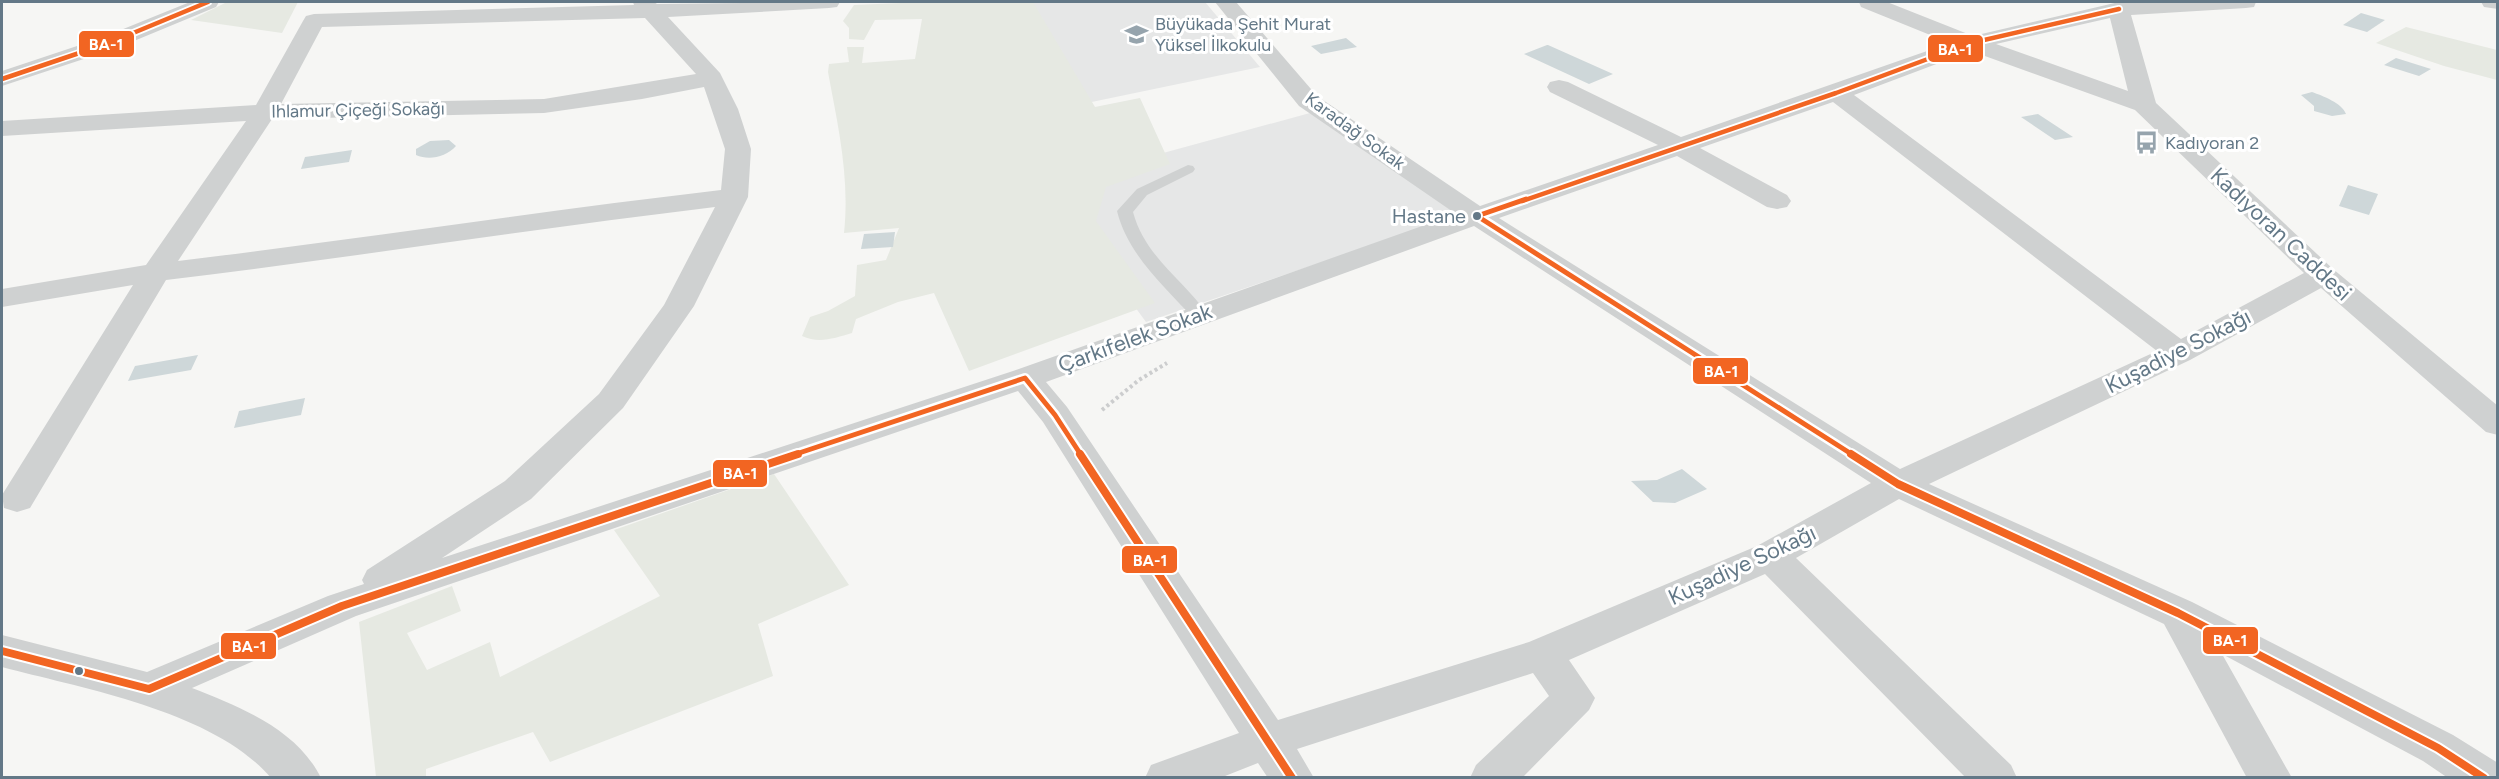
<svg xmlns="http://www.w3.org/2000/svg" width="2499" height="779" font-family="Figtree,sans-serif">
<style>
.built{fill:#e6e7e7}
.green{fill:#e6e9e2}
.water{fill:#ced7d9}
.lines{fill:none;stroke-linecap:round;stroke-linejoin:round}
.path{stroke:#cccdce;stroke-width:4;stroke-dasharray:3 3;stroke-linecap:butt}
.lane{fill:#cfd1d1;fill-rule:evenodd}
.street{fill:#cfd1d1;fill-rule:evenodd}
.bus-1-far2-casing{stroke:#fff;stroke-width:8}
.bus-1-far1-casing{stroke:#fff;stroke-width:10}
.bus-1-casing{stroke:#fff;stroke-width:12}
.bus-1-far2{stroke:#f26522;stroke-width:4.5}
.bus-1-far1{stroke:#f26522;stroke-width:5}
.bus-1{stroke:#f26522;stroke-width:8}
.bus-dot{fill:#637887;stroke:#fff;stroke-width:2}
.labels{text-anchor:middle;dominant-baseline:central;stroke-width:6;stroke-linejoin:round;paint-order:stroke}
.far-poi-label{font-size:18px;fill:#637887;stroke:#fff;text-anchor:start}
.far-street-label{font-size:18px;fill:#637887;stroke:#fff}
.bus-label{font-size:20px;fill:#637887;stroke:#fff;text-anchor:end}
.street-label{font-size:22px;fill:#637887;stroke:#fff}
.line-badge{stroke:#fff;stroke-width:2}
.badge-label{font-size:16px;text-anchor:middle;font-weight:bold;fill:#fff}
</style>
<rect width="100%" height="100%" fill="#f6f6f4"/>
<path class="built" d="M1023,2h182l55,65 -178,37z
M1310,113l156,100 -320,109 -100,-137z"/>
<path class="green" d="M227,2h71l-16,31 -91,-13z
M924,2h109l62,105 45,-9 30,66 -64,23 -10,34 59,82 -186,68 -35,-78 -36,9 -42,17 -4,14c-17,5 -33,11 -50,3l8,-19 18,-6 27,-15 2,-31 29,-5 13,-32 -55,5c6,-56 -6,-107 -16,-161l1,-8 20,-2 -2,-15h17l-2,16 53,-4 7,-40 -47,1 -11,20 -15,-1v-11l-6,-7 11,-16z
M2406,27l91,23v30l-53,-14 -68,-23z
M774,474l75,111 -91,39 15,52 -223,86 -17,-30 -107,37v8h-50l-17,-155 93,-36 9,25 -54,22 20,37 63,-28 10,35 160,-81 -46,-66z"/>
<path class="water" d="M2361,13l24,7 -18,12 -24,-7z
M1346,38l11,9 -36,7 -10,-8z
M1547,45h1l65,29 -24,10 -65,-30z
M2396,58l35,11 -12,7 -35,-11z
M2312,92c11,4 30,11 34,22l-14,2 -18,-5v-5l-13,-11z
M2038,114l35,23 -18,3 -34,-23z
M449,140l7,6c-10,11 -27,15 -40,9v-6l14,-8z
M352,150l-3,12 -48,7 4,-12z
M2348,185l30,9 -9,21 -30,-9z
M895,232l-2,15 -32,2 3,-15z
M198,355l-7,15 -63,11 7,-15z
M305,398l-4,17 -67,13 5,-17z
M1682,469l25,20 -32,14 -22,-1 -22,-21 26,-1z"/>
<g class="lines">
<path class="path" d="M1102,410l37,-30 28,-17"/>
<path class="lane" d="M1188,165l5,1 2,3 -2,3 -46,23 -14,17c12,45 50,67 75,103l-8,5 -6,-1c-30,-33 -66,-64 -77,-108l20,-22z"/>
<path class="street" d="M190,2h29l-3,5 -99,41 -115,38v-15l99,-33z
M633,2h21l3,2 183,-2 -3,5 -8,1 -161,9 52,56 18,36 13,40 -3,48 -54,109 -71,102 -92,91 -89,59 571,-187 443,-157 -157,-108 -84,-104h21l81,94 163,110 178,-61 -108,-53 -3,-5 3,-5 9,-2 9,2 113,55 269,-94 -89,-36 -2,-5h28l86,34 146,-34h137l-2,5 -8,1 -115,7 25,88 177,166 165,137v29l-12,-3 -165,-144 -131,72 -261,124 263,118 261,133 45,28v15h-50l-25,-17 -201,-107 70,124h-45l-83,-154 -265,-125 -103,59 215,207 6,13h-51l-201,-204 -196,86 26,38 -6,12 -67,68h-52l6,-13 73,-69 -16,-23 -236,76 17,29h-46l-10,-15 -38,15h-75l6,-13 88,-32 -196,-311 -25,-31 -662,225 -164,72c48,19 105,41 129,90h-50c-57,-67 -187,-89 -269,-111v-32l145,37 181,-76 36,-12 -2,-4 5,-10 138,-89 94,-87 65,-89 51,-98c-183,22 -366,51 -549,73l-136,228 -13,4 -13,-4 -2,-13 131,-210 -131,22v-18l144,-24 100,-144 -244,15v-15l254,-16 47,-84 3,-5 8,-2 320,-9zM645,18l51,56 -152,25 -263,5 41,-77zM2110,18l18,73 -132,-47zM1971,51l164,59 169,163 -123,66 -327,-244zM704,87l21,62 -4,41c-181,21 -361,49 -543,71l94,-142 272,-6 98,-14zM1833,102l324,249 -257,118 -401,-251 178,-62 90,51 10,2 10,-2 4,-6 -4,-6 -87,-47zM1474,226l397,257 -114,63 -228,96 -251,78 -211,-313 -21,-25z
M2481,2h17v7l-14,-2z"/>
<defs>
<path id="bus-1-far2" d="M2,79l107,-36 99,-41
M1522,201l314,-108 135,-50 148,-34"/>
<path id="bus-1-far1" d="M1477,216l376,239
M1477,216l49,-17
M793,455l232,-77 30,37 26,40"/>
<path id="bus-1" d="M1080,454l212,324
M1851,454l47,30 280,129 260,135 46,30
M2,651l147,38 193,-83 456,-152"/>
</defs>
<use href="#bus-1-far2" class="bus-1-far2-casing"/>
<use href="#bus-1-far1" class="bus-1-far1-casing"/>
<use href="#bus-1" class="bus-1-casing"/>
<use href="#bus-1-far2" class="bus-1-far2"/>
<use href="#bus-1-far1" class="bus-1-far1"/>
<use href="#bus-1" class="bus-1"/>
</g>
<defs>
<symbol id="school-bare" viewBox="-9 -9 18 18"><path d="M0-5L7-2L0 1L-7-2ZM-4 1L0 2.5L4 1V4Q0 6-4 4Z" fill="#96a4ad" stroke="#fff" stroke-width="2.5" paint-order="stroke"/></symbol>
<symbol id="bus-bare" viewBox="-9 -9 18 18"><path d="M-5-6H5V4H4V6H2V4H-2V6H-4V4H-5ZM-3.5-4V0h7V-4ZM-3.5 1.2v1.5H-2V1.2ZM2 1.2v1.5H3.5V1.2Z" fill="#96a4ad" stroke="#fff" stroke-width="2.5" paint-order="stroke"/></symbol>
</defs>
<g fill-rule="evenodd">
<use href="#school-bare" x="1120" y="18" width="33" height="33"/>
<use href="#bus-bare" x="2130" y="126" width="33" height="33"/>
</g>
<g class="bus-dot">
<circle cx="1477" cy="216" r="5"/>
<circle cx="79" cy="671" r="5"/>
</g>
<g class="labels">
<g class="far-poi-label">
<text x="1155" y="24">Büyükada Şehit Murat<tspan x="1155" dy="21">Yüksel İlkokulu</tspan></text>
<text x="2165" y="143">Kadıyoran 2</text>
</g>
<g class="far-street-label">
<text transform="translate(358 110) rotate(-1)">Ihlamur Çiçeği Sokağı</text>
<text transform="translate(1355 131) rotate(36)">Karadağ Sokak</text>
</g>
<g class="bus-label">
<text x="1466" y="216">Hastane</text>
</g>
<g class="street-label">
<text transform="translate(2281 234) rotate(43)">Kadıyoran Caddesi</text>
<text transform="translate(1135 338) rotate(-20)">Çarkıfelek Sokak</text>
<text transform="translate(2178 351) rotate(-27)">Kuşadiye Sokağı</text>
<text transform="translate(1742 565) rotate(-25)">Kuşadiye Sokağı</text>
</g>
</g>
<g class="line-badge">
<rect x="78" y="30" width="57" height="28" rx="6" fill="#f26522"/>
<rect x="1927" y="34" width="57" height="29" rx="6" fill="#f26522"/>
<rect x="1692" y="357" width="57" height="28" rx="6" fill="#f26522"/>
<rect x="712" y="459" width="56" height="29" rx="6" fill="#f26522"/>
<rect x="1121" y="545" width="57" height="29" rx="6" fill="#f26522"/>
<rect x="2202" y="626" width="57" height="29" rx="6" fill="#f26522"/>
<rect x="220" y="632" width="57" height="28" rx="6" fill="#f26522"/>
</g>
<g class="badge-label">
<text x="106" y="50">BA-1</text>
<text x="1955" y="55">BA-1</text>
<text x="1721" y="377">BA-1</text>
<text x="740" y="479">BA-1</text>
<text x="1150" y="566">BA-1</text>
<text x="2230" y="646">BA-1</text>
<text x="249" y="652">BA-1</text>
</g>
<rect width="2499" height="779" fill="none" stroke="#637887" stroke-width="6"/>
</svg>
